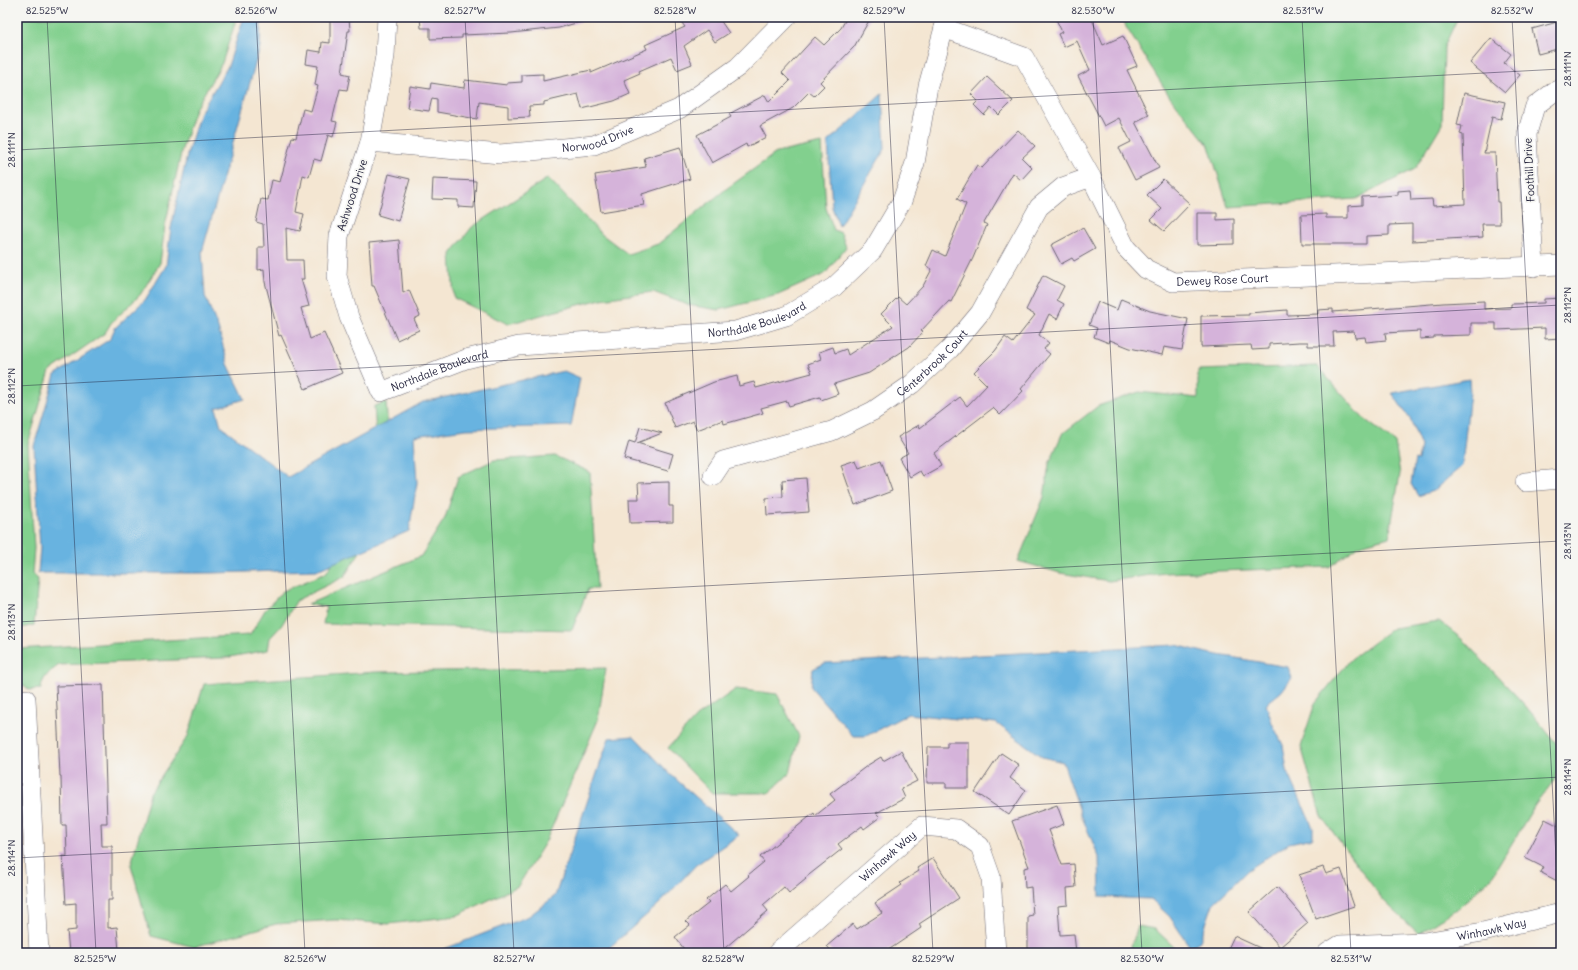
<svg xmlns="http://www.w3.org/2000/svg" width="1578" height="970" font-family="Delius,sans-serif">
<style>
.green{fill:#82d08e;stroke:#527964}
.water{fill:#67b3e0;stroke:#446a8e}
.building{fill:#d5b3da}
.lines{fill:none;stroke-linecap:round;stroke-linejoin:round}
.minor-casing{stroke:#6c6770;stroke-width:20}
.minor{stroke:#fff;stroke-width:19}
.ticks{fill:none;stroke:#22223b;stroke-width:1;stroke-opacity:0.45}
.labels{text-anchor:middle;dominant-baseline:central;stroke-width:3.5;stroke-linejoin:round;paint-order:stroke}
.street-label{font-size:11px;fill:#22223b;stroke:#f6f6f2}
.neatline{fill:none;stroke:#22223b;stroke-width:1.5}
.ticks-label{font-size:10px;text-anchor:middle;fill:#22223b}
</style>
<rect width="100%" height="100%" fill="#f6f6f2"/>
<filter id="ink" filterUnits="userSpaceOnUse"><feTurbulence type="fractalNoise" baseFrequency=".025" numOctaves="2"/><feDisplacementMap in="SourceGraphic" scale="8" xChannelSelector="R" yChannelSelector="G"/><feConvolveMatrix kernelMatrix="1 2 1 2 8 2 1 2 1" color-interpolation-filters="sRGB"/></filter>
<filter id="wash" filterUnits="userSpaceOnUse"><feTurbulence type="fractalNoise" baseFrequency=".012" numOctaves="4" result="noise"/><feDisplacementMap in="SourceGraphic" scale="16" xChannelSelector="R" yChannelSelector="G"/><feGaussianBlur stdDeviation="0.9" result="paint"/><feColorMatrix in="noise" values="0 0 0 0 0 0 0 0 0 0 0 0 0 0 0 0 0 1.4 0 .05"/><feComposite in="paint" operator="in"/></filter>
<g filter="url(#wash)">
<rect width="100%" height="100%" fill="#f4e6d2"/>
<path class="green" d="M17,17h220l-15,46 -27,46 -13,40 -17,77 -5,37 -20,32 -29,28 -6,10 -55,38 -22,73 6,104 -2,26 6,5 -4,46 -17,4z
M1123,17h335l-14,30 -2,77 -27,45 -59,30 -128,8 -19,-61 -41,-52 -42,-67z
M822,143l4,65 8,22 7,3 5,14 -21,27 -47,21 -59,15 -31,-5 -35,-13 -52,7 -93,25 -54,-26 -3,-44 21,-27 76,-49 52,55 28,21 30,-10 68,-55 50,-36z
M1317,366l46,52 32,24 5,32 -11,63 -29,8 -31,22 -164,6 -56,8 -49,-8 -42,-12 26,-64 5,-33 13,-30 36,-28 41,-14 59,6v-28z
M386,402l2,30 11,59 -55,86 -47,23 -16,26 -11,12 -2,12 -44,8 -165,7c-9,7 -17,12 -18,24l-12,1 -4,-4 -8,-2v-35l233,-14 15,-25 18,-19 43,-18 54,-81 -6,-86z
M555,456l35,16 7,117h-9l-16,41 -249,-6 3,-17 -18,-3 113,-48 24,-38 13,-41 36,-17z
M1439,621l24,19 61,64 37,45v15l-6,11 1,3 -21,27 -44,73 -29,27 -43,29 -36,-34 -62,-84 -20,-70 14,-43 36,-44 42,-31z
M606,668l-8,52 -52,121 -28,45 -62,30 -67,8 -53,-4 -60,4 -82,23 -43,-11 -20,-71 19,-72 38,-57 16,-52 172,-12z
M736,689l41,5 22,42 -9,37 -21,20h-57l-44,-45 28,-31z
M1138,926l17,3 20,19 3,5h-49z"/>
<path class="water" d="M244,17h17l-1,30 -58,205 3,44 13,32 10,36 17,35 -29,9 5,18 67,51 135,-75 141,-31 16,7 -9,48 -105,3 -52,7 3,47 -8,48 -92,39 -106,3h-173l2,-25 -6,-102 21,-71 55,-36 5,-11 30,-28 21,-34 5,-38 17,-77 12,-38 28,-47z
M882,94l3,55 -46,77 -7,-19 -4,-65z
M1469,379l1,13 -8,74 -29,25 -15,5 -7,-12 4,-25 3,1 3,-14 -11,-27 -18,-26z
M1176,645l31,8 81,14 4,11 -11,14 -15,12 6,19 11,22 4,25 26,58v10l-24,5 -41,27 -35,34 -13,37 -10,6 -20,-30 -19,-18 -51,-2 -1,-40 -17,-40 -19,-55 -21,-5 -46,-34 -88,-9 -42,22h-13l-42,-49 2,-18 12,-6z
M634,736l36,38 69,61 -43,30 -38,40 -55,48h-169l95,-37 26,-20 54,-158z"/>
<g id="blocks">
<path class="building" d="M330,17h19l1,14h-2l-6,42 8,2 -3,15 -7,-1 -8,32 5,1 -4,15 -5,-2 -7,26 -7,-2 -5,18 -6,-2 -7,37 8,2 -4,17 -14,-3 1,32h16l1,19h-3l8,27 -8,2 9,31 14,-6 18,40 -37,16 -24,-54 -2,1 -14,-54 -1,-13 -6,1v-23h6l-1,-23 -7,-2 5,-23 7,1 4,-20 8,2 12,-45 4,1 7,-29 8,2 7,-25 -3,-1 3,-19 -12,-2 2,-14 13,2 1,-10 8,1z
M420,17h165l1,3 -27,8 -48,5 -49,2v3l-32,1v-11h-9z
M691,17h27l11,16 -14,9 -8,-12 -23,16 8,18 -15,6 -6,-13 -32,14 1,2 -16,7 6,14 -16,7 -32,8 -4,-15 -34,8v3l-15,1 1,11 -22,1v-12l-29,-4 -2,17 -40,-7v-13l-5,-1 -3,13 -22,-3 3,-22 20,3 1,-6 33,5 1,-8 42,5v-2l15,-1v-7l21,-1v7l48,-11v3l56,-24 -2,-4 40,-18 -3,-4z
M847,17h24l-17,30 -34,35 4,4 -10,10 -5,-4 -16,16 -33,18 6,11 -19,10 -1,-3 -34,19 -15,-28 34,-18 -2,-3 36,-19 4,7 21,-21 -8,-8 33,-36 9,8 17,-17z
M1055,17h36l12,28 20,-9 14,30 -10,4 22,45 -14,7 24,46 -24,12 -16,-32 12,-6 -12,-24 -15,8 -26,-50 12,-6 -13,-29 -13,6 -6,-13 4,-2z
M1561,21v27l-23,6 -6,-25z
M1491,38l20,16 -7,9 16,12 -15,17 -35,-29z
M987,77l26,24 -14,14 -8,-8 -7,8 -10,-10 4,-4 -7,-7z
M1464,93l41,9 -4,17 -9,-2 -8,36h11l2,49h2l1,22h-18l1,13 -71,4v-17l-23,1v10l-23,1v8h-64l-1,-29 25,-1v4h22v-12l14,-1v-8l36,-2v-4l12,-1 1,10 21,-1 1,7 32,-2 -2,-69 -3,-1 2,-8 -5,-1z
M1018,130l17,16 -13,12 10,10 -11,12 -8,-7 -29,50 3,2 -14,33 -22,44 -2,-1 -28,30 2,1 -14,15 -40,26 -35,11 4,10 -17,6 -1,-3 -31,9 -2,-5 -26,7 2,5 -39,11 -1,-4 -26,10 -4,-9 -18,7 -10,-25 49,-21 23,-6 2,10 15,-4 2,6 56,-15 -4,-9 13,-5 -2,-7 14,-5 2,6 11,-4 2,6 45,-29 -12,-12 17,-17 8,7 17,-18 9,-17 -6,-3 7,-16 12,6 21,-52 -9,-5 20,-34 5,3z
M680,147l10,32 -48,15 2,11 -43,7 -6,-37 51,-8 -2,-9z
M389,174l21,5 -12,42 -20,-6z
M433,179l43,2 -2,27 -16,-1v-7l-26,-1z
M1163,179l27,25 -26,27 -13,-11 11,-11 -15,-14z
M1197,213h20v7l17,-1v25l-37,1z
M1083,228l12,21 -21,12 -2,-3 -11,6 -10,-19z
M399,240l4,53 6,-3 11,26 -6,3 5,11 -22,10 -23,-54h-2l-3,-43z
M1043,275l21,11 -7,14 7,4 -7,15 -8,-5 -10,21 10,8 -5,6 6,5 -29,35 2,2 -23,24 -7,-7 -59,45 7,13 -18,10 -3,-5 -10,6 -11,-19 9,-5 -10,-16 21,-12 1,3 40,-31 7,9 20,-21 -13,-13 21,-21 10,-14 8,6 22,-28 -9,-5z
M1561,298v40l-16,1v-11l-49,2v-7h-25v12l-37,1v2l-14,1v-8l-35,2 1,7 -20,2 -1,-5 -10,1 -1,-7 -21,1 1,14h-26v-4h-9l-30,2v5l-17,1 -1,-5 -50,2v-31l48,-1v-2l38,-3v5l31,-1v-4l15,-1v3l110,-9 41,-2v8l27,-1v-4l33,-1v-4z
M1121,299l29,12 38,8 -6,31 -18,-3 -2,8 -32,-7 -20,-8 -1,3 -15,-6 3,-9 -8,-3 9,-23 19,8z
M640,427l22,6 -25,10 36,11 -5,17 -44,-12 5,-18 6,2z
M856,460l3,8 22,-8 11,31 -37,14 -14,-40z
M806,478l3,34 -42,3 -1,-17 17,-1 -1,-17z
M669,482v24h4v16l-43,1 -1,-24h10l-1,-16z
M103,685l4,138h-6l1,23h10v54h-4v28l9,-1 2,24h-8v2h-36l-6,-1 -2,-21 9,-1v-27l-10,1 -3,-48h4l-1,-31h-4l-1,-49h-1l-4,-90z
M947,742h22v46h-23v-5h-19l1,-36h19z
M901,751l16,30 -16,8 4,9 -29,15 4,4 -16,12 -2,-3 -24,18 4,5 -37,29 1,1 -17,14 -5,-6 -21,18 5,6 -49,42h-32l-12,-16 15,-12 -4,-4 23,-18 -3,-3 19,-16 6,7 18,-15 -1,-1 16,-13 -4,-5 54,-44 1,3 20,-16 -5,-6 38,-29 13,-8 2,4z
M1001,753l18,12 -9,13 16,12 -17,25 -34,-23z
M1057,805l7,19 -15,6 13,35 12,-1 2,23 -9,1 1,17 -10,1 2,29 14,-1 2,19h-48v-37l5,-1 -2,-28 -6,1 -1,-20 5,-1 -17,-46z
M1545,819l16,8v56l-21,-11 3,-5 -18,-9z
M933,858l26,40 -40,26 2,4 -37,25h-51l-6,-7 26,-22 4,5 25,-16 -7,-10 27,-18 -2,-2 19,-12 -2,-3z
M1323,867l3,7 15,-5 13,37 -38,13 -17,-44z
M1277,887l31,36 -28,24 -31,-35z
M1234,936l37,17h-45z"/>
</g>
</g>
<g filter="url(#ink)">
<use href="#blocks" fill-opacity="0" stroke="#6c6770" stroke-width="1"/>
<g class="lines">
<defs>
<g id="minor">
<path id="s1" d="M387,17l-2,39 -15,86 -31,94 -2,40 12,41 32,75 85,-33 53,-13 216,-15 51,-15 48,-29 39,-37 29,-49 13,-38 13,-77 19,-69"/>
<path id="s2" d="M944,28l80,29 67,120 35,71 20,21 27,13 388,-17"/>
<path id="s3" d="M370,142l130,12 94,-9 85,-36 59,-42 49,-50"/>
<path d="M1534,267l-7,-133 8,-28 20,-15 6,-2"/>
<path id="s4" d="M713,476l10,-15 109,-30 41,-20 39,-27 38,-35 30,-36 59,-106 24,-20 28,-10"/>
<path d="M1525,482l36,-3"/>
<path d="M26,699l13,254"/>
<path id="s5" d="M777,953l145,-127 34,3 24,17 11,31 5,76"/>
<path id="s6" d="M1327,953l13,-8 84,-3 59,-10 78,-19"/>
</g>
</defs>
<use href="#minor" class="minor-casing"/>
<use href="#minor" class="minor"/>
</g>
</g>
<path class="ticks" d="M47,17l49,936M256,17l49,936M465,17l49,936M675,17l49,936M884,17l49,936M1093,17l49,936M1302,17l49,936M1512,17l49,936M17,150l1544,-81M17,386l1544,-81M17,622l1544,-81M17,858l1544,-81"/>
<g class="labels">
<g class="street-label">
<text stroke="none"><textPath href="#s3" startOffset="230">Norwood Drive</textPath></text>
<text transform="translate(1529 170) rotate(-93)">Foothill Drive</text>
<text transform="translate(352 195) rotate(-72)">Ashwood Drive</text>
<text stroke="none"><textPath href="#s2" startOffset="410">Dewey Rose Court</textPath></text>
<text stroke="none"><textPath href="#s1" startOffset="776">Northdale Boulevard</textPath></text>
<text stroke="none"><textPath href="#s4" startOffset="253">Centerbrook Court</textPath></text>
<text stroke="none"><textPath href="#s1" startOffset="452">Northdale Boulevard</textPath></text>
<text stroke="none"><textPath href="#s5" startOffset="147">Winhawk Way</textPath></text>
<text stroke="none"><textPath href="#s6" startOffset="168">Winhawk Way</textPath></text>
</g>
</g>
<rect width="1578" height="970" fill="none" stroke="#f6f6f2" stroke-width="44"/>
<rect x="22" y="22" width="1534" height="926" class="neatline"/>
<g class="ticks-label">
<text x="47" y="14">82.525°W</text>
<text x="256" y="14">82.526°W</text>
<text x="465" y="14">82.527°W</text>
<text x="675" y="14">82.528°W</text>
<text x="884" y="14">82.529°W</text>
<text x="1093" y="14">82.530°W</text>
<text x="1303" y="14">82.531°W</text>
<text x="1512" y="14">82.532°W</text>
<text transform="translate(1567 69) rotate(-90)" y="4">28.111°N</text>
<text transform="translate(11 150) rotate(-90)" y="4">28.111°N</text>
<text transform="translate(1567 305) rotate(-90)" y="4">28.112°N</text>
<text transform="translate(11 386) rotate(-90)" y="4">28.112°N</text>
<text transform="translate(1567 541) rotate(-90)" y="4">28.113°N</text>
<text transform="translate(11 622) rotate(-90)" y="4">28.113°N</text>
<text transform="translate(1567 777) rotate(-90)" y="4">28.114°N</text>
<text transform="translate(11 858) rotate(-90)" y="4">28.114°N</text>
<text x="95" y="962">82.525°W</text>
<text x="305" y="962">82.526°W</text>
<text x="514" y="962">82.527°W</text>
<text x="723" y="962">82.528°W</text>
<text x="933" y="962">82.529°W</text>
<text x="1142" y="962">82.530°W</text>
<text x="1351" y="962">82.531°W</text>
</g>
</svg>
